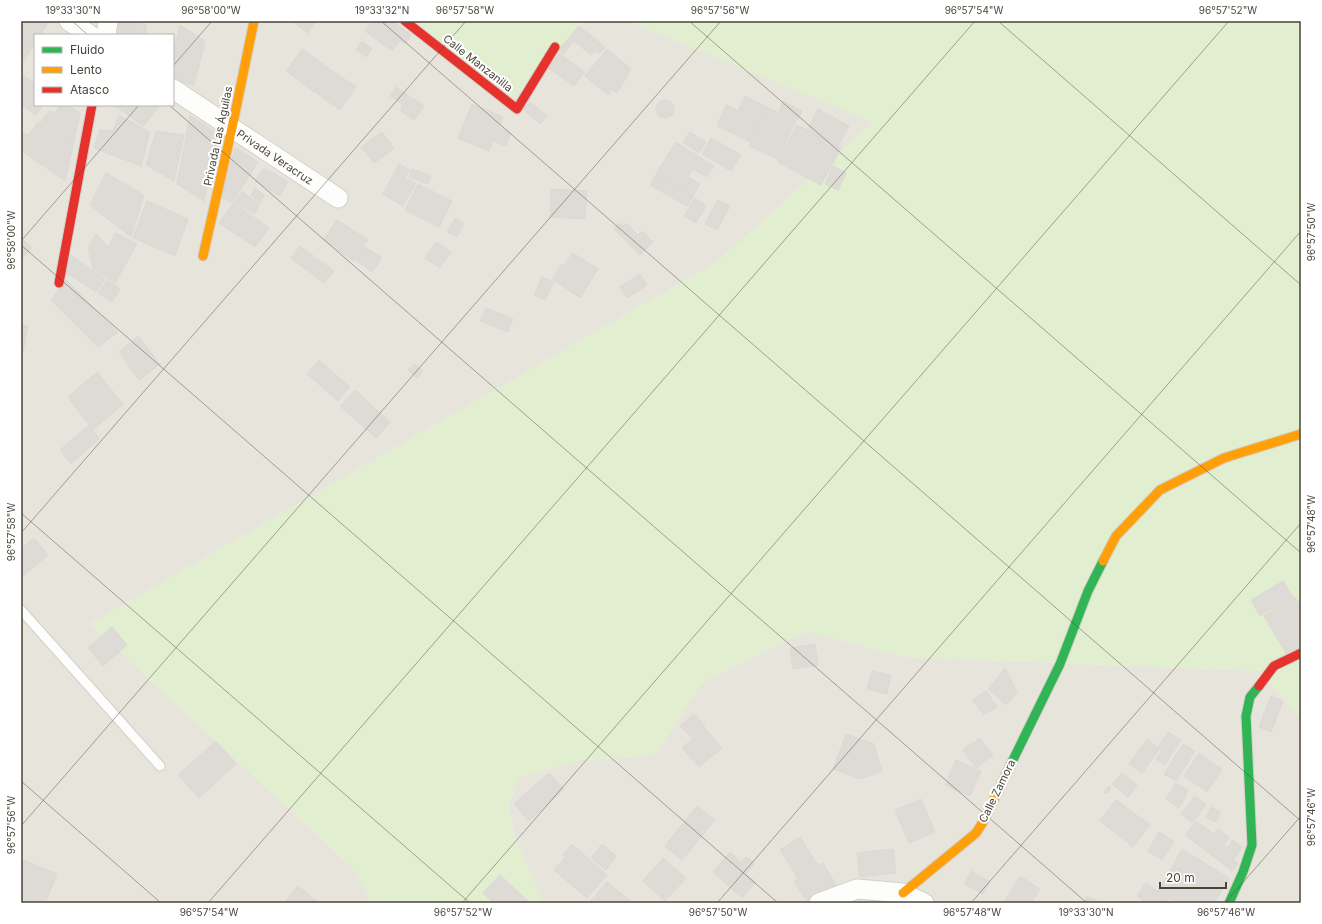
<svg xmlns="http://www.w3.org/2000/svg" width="1322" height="924" font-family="Inter,sans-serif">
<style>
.residential{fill:#e7e4dc;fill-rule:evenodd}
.green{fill:#e1eecf}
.building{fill:#dedbd6;stroke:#dcd9d4}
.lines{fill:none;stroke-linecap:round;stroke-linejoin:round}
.lane-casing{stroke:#d2d0cb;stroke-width:11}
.street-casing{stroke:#d2d0cb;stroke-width:21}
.fast-casing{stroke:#d3cfc5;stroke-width:11}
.slow-casing{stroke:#d3cfc5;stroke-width:11}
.jam-casing{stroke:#d3cfc5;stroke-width:11}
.lane{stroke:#fdfdfc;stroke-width:9}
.street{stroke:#fdfdfc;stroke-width:19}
.fast{stroke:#30b455;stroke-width:9}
.slow{stroke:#ff9f0a;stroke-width:9}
.jam{stroke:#e5322d;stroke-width:9}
.ticks{fill:none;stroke:#4b4439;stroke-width:1;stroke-opacity:0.45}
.labels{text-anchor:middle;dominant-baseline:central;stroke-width:4;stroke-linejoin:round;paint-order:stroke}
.street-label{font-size:11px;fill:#4b4439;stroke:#fff}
.neatline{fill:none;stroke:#4b4439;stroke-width:1.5}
.ticks-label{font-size:10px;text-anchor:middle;fill:#4b4439}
</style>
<rect width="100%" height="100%" fill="#f4f2ee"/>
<path class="residential" d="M21,21h392l166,5 4,-5h45l246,101 -157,140 -627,362 265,246 17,33h-351zM35,35h138v70h-138z
M807,631l99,26 355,14 40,49v183h-758l-29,-68 -5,-30 9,-27 61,-18 44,-2 33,-4 46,-72z"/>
<path class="green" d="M413,21h170l-73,82z
M628,21h673v699l-40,-49 -355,-14 -99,-26 -105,51 -46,72 -33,4 -44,2 -61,18 -9,27 5,30 29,68h-171l-17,-33 -265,-246 627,-362 156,-140z"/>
<path class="building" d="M21,21h25l2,2 -8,12h-5v8l-2,4 -12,-8z
M117,21h21v2l9,2 -2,9 -29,-6z
M292,21h24l-8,12z
M369,21h23l19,14 -6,9 -5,-4 -8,11 -27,-20 6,-8z
M180,25l25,16 -11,44 -21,-4v-25z
M579,26l26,21 -6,7 -4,-3 -4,4 -17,-14 -11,13 -4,-4z
M115,29l30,6h-31z
M21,40l11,8 -8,13 -3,-2z
M362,41l10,8 -6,8 -10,-7z
M302,49l28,20 -16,23 -28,-21z
M607,49l24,20 -14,24 -5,-3 -4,5 -23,-19z
M559,53l26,19 -11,14 -26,-18z
M331,70l25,17 -16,23 -25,-18z
M21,74l14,10v21h8l-7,10 -15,-10z
M396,87l28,19 -10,14 -14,-10 3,-5 -13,-9z
M745,96l22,11 -16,35 -34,-16 9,-21 12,6z
M656 109a9 9 0 1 1 18 0a9 9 0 1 1-18 0Z
M783,101l19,10 -4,9 -19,-9z
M530,102l17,14 -7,8 -17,-15z
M472,104l31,13 -4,11 12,5 -5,13 -13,-5 -4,10 -31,-13z
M61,105h7l12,8 -7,32 -32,-23 8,-11 5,3z
M114,105h47l-18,21z
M767,107l29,14 -18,38 -29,-13z
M818,109l31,17 -11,20 -31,-15z
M119,115l31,17 -9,34 -47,-18 6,-18 13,1z
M190,115l29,20 -15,66 -27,-17z
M38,122l35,24 -8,35 -44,-31v-18l7,4z
M797,125l44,23 -20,37 -43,-23z
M156,131l28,4 -10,46 -28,-16z
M382,132l12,16 -20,15 -13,-16z
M690,132l16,10 -7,11 -16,-11z
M711,138l30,17 -10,16 -29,-17z
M676,142l38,24 -7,11 -14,-8 -4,7 -25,-15z
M235,147l23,15 -26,41 -10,-5z
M663,162l37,22 -7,12 -37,-22z
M399,164l11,6 -5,8 11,5 -13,23 -20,-12z
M833,166l13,7 -8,17 -13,-6z
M264,168l24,14 -8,14 -25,-15z
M412,169l19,7 -3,8 -19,-7z
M106,173l38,22 -13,42 -41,-32z
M656,175l37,22 -6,9 -37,-21z
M418,184l34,17 -13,26 -34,-17z
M255,188l9,7 -4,9 -9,-9z
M551,189l36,2 -2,28 -35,-2z
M242,191l17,14 -5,9 -19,-12z
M695,198l11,8 -10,17 -12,-7z
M718,200l12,6 -13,24 -12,-6z
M147,201l41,18 -13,37 -42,-18z
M234,203l35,25 -14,19 -36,-24z
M455,218l9,6 -7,13 -10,-5z
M337,220l31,20 -14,21 -31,-21z
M619,223l4,3 3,-3 12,12 4,-4 11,11 -13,13 -26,-26z
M116,233l21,11 -22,39 -22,-14 -5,-21 8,-14 12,13z
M21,238l11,10 -11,12z
M436,242l15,10 -11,16 -15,-10z
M300,246l34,25 -10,12 -33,-25z
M364,246l18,12 -10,14 -16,-12z
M68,253l37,26 -9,13 -32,-21z
M573,253l25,16 -18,29 -28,-19 10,-15 2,1z
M640,274l7,11 -20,13 -7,-11z
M542,277l12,5 -9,18 -11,-5z
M66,280l52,52 -20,15 -47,-47z
M107,280l13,9 -8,13 -14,-9z
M486,308l27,11 -5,13 -28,-11z
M21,325l7,1 -7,36z
M138,336l22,28 -21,16 -20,-28z
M319,360l31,27 -12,14 -31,-27z
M414,364l9,7 -6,7 -9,-8z
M97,372l26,32 -30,26 -25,-33z
M355,390l35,32 -14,16 -36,-32z
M89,425l10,14 -28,25 -11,-14z
M34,538l14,17 -25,21 -2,-3v-24z
M1283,581l10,16 -33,19 -9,-16z
M1295,597l6,10v39l-14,9 -23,-39z
M112,627l15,18 -24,21 -15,-18z
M815,644l3,21 -25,4 -3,-21z
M1005,668l12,25 -11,12 -18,-16z
M872,671l19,4 -4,19 -20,-5z
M986,691l11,16 -14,8 -10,-15z
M1271,696l12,5 -12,31 -12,-5z
M694,714l11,12 -13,12 -12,-12z
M705,728l17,20 -23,19 -17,-19z
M1168,732l13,8 -16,25 -9,-6 6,-9 -4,-3z
M846,734l28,10 8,27 -21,8 -28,-10z
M980,738l13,17 -17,13 -13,-18z
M1147,739l13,10 -18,24 -13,-9z
M216,741l20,23 -37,34 -21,-23z
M1183,744l12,7 -19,30 -12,-7z
M1199,753l23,16 -15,23 -23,-16z
M956,760l25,11 -11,25 -25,-11z
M549,773l15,16 -35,32 -15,-17z
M1122,773l15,12 -9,12 -16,-13z
M1176,783l12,8 -4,6 1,1 -6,10 -13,-9z
M1109,786l2,2 -4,6 -3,-2z
M1195,796l11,9 -14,18 -11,-9z
M921,799l14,33 -26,11 -14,-33z
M1116,800l34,25 -17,22 -33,-26z
M697,806l18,14 -33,40 -17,-14z
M1211,807l10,5 -5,10 -10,-5z
M1196,821l18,13 4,-5 11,8 -5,8 3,3 6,-8 9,7 -9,13 5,3 -6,8 -47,-36z
M1159,832l15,9 -12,19 -14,-9z
M800,837l18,29 5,-3 13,22 -28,18 -14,-22 4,-3 -18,-28z
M572,844l35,31 -20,23 -33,-28 12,-13 -3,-2z
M602,844l14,12 -10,14 -15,-12z
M893,849l3,24 -36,4 -3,-24z
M1182,849l47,29 -10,17 -46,-29z
M730,852l11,10 5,-5 9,7 -9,10 10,8 -14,16 -29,-26z
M663,858l23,20 -21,23 -22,-20z
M21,859l36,15 -12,29h-24z
M1173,866l46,29 -5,8h-37l-19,-12z
M971,871l19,11 -7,12 -18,-10z
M500,875l30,28h-36l-11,-10z
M1020,876l20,13 -9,14h-28z
M607,882l26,21h-1l-42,-1z
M1146,883l23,16 -2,4h-20l-10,-7z
M298,886l21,17h-35z
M1087,896l13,7h-17z"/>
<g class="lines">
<defs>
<path id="lane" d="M21,610l139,156"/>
<path id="street" d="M69,21l21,14
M106,35l2,-14
M173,89l165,109
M819,903l38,-14 46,4 21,10"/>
<path id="fast" d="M1010,766l50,-102 28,-73 15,-30
M1229,903l14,-31 9,-27 -6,-129 4,-19 9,-11"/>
<path id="slow" d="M203,256l29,-128 22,-107
M1103,561l13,-25 44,-46 64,-32 77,-24
M903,893l73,-60 7,-11 27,-56"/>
<path id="jam" d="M405,21l112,88 38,-62
M59,283l33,-178
M1259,686l15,-20 27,-13"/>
</defs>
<use href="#lane" class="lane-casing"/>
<use href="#street" class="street-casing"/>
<use href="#fast" class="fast-casing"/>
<use href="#slow" class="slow-casing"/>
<use href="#jam" class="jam-casing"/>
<use href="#lane" class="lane"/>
<use href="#street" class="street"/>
<use href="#fast" class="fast"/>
<use href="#slow" class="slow"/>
<use href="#jam" class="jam"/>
</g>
<path class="ticks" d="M72,21l16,14M381,21l920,800M689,21l612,532M998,21l303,264M173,66l39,-45M169,105l918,798M21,241l118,-136M21,245l757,658M21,513l449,390M21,533l445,-512M21,781l140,122M21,826l700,-805M208,903l767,-882M462,903l767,-882M717,903l584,-672M971,903l330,-380M1225,903l76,-87"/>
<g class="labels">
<g class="street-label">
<text transform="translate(478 63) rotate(38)">Calle Manzanilla</text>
<text transform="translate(218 136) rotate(-78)">Privada Las Águilas</text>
<text transform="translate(275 157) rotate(34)">Privada Veracruz</text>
<text transform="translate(997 791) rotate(-64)">Calle Zamora</text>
</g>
</g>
<rect width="1322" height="924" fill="none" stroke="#ffffff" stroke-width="44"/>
<rect x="34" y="34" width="140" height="72" fill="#ffffff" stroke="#b7b4b0"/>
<rect x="42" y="47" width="20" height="6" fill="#30b455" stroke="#b7b4b0"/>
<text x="70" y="54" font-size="12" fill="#4b4439">Fluido</text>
<rect x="42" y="67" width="20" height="6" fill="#ff9f0a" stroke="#b7b4b0"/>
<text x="70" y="74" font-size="12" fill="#4b4439">Lento</text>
<rect x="42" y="87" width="20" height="6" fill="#e5322d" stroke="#b7b4b0"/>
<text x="70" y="94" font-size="12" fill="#4b4439">Atasco</text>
<path d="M1160 882v6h66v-6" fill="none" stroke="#4b4439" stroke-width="2"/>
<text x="1166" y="882" font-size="12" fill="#4b4439" stroke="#ffffff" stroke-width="3" paint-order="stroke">20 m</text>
<rect x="22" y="22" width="1278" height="880" class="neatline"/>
<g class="ticks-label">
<text x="73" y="14">19°33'30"N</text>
<text x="211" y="14">96°58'00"W</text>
<text x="382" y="14">19°33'32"N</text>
<text x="465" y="14">96°57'58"W</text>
<text x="720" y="14">96°57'56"W</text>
<text x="974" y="14">96°57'54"W</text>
<text x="1228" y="14">96°57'52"W</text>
<text transform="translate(1311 232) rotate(-90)" y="4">96°57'50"W</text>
<text transform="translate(11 240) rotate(-90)" y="4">96°58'00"W</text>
<text transform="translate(1311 524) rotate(-90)" y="4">96°57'48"W</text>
<text transform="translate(11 532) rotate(-90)" y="4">96°57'58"W</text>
<text transform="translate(1311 817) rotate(-90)" y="4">96°57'46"W</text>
<text transform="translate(11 825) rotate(-90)" y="4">96°57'56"W</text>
<text x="209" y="916">96°57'54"W</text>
<text x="463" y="916">96°57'52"W</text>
<text x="718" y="916">96°57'50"W</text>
<text x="972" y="916">96°57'48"W</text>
<text x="1086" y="916">19°33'30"N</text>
<text x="1226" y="916">96°57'46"W</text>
</g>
</svg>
